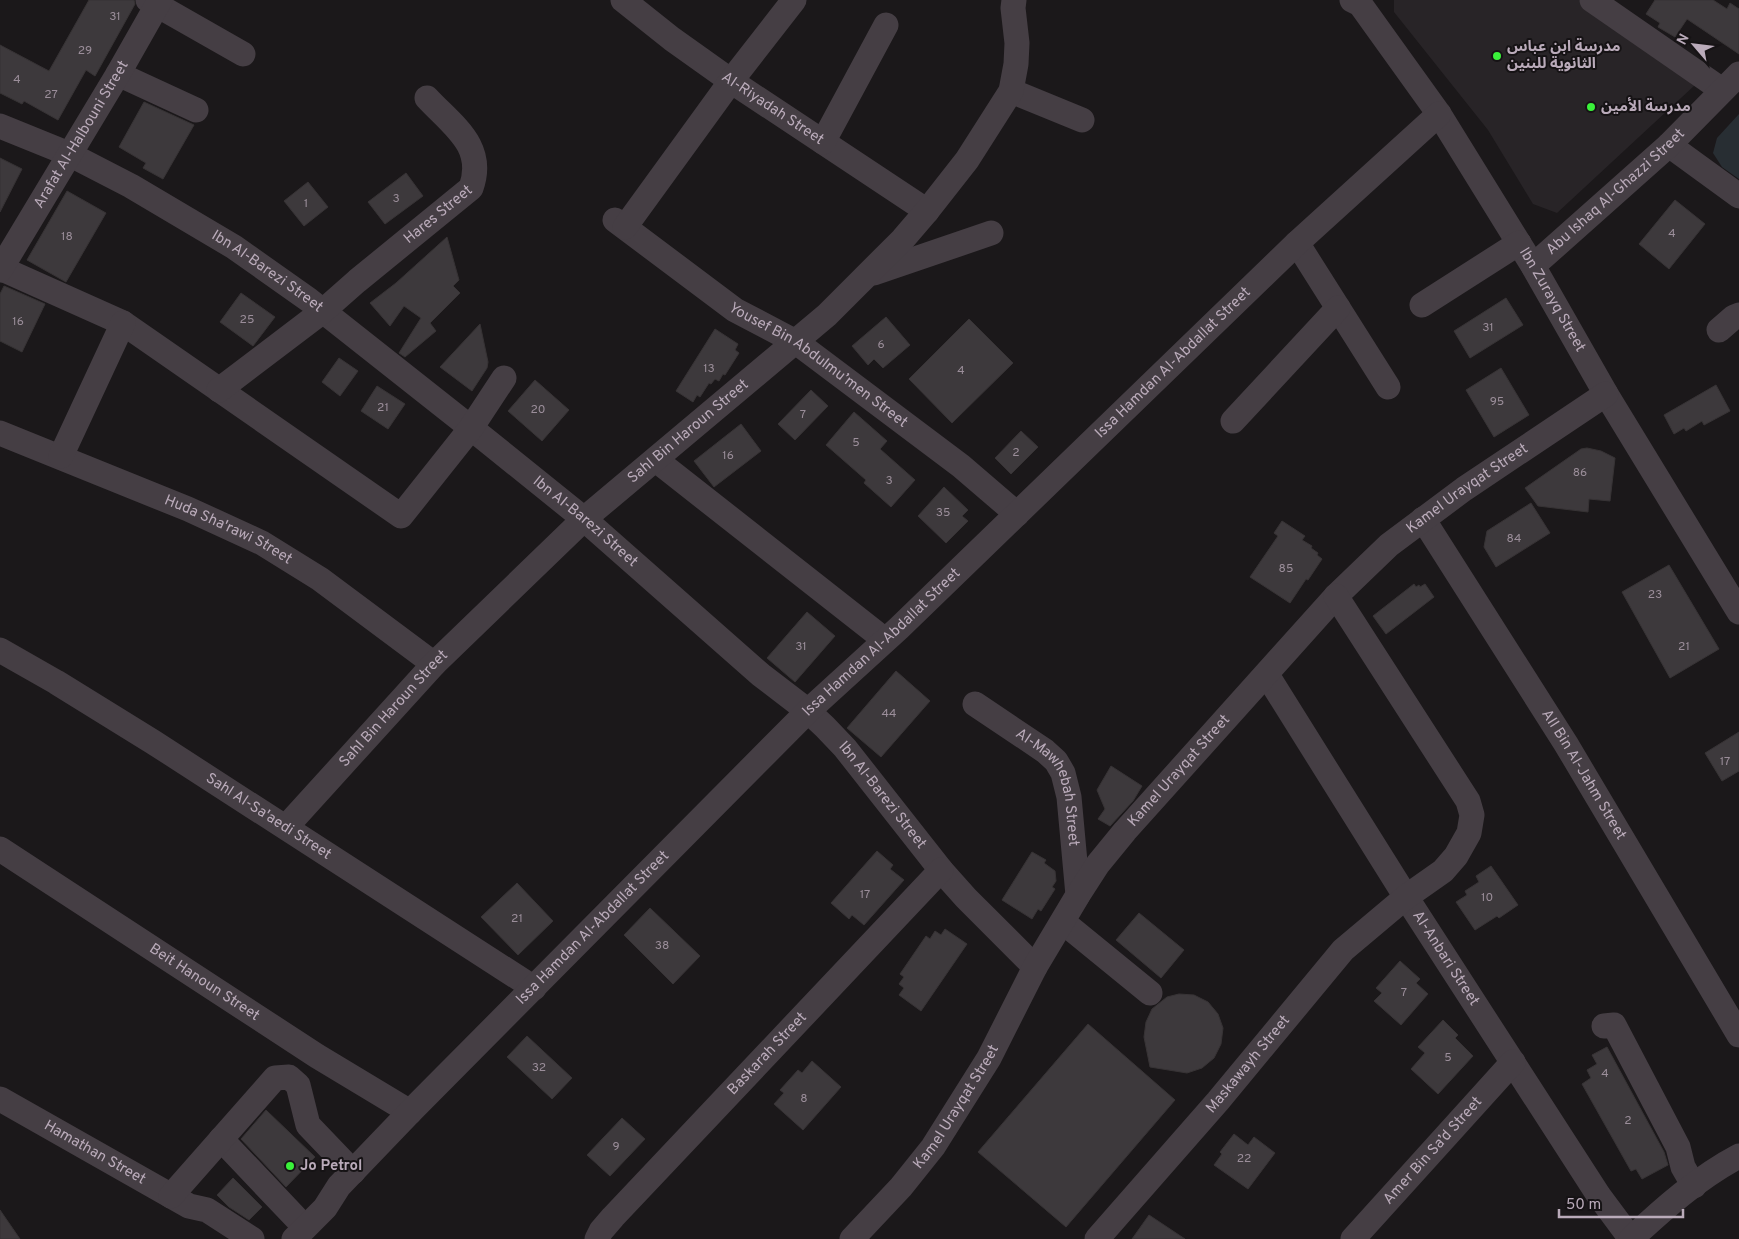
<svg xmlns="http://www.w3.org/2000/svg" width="1739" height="1239" font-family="Overpass,'Noto Sans Arabic',sans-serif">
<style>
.built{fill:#282427}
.green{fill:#282e33}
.building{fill:#3d393c;stroke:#373335}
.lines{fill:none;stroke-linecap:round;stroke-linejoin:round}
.minor{stroke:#453e44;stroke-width:25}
.poi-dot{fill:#3af13a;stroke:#161315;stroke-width:2}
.labels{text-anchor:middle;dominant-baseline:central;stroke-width:4;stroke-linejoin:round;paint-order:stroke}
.number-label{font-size:12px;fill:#9b8e9a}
.poi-label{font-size:15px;font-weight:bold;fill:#baabba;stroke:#161315;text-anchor:start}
.street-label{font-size:15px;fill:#baabba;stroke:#161315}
</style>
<rect width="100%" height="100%" fill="#1b181a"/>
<path class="built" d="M1394,0h185l116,85 -138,128 -24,-9 -45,-74 -94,-118z"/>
<path class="green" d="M1739,114v65l-17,-12 -9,-14 4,-15z"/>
<path class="building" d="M89,0h45l1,4 -40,72 -9,-6 -28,50 -34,-19 -2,3 -22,-11v-48l49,26z
M1655,0h58l14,9 3,-6 9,6v45l-52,-35 -12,18 -17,-10 2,-4 -14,-9z
M144,102l50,23 -31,54 -20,-11 3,-5 -27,-16z
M0,158l22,11 -22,43z
M406,173l17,23 -38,28 -17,-22z
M308,182l20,25 -24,19 -20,-25z
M67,191l39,22 -40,69 -39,-22z
M1675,200l30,24 -36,45 -30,-25z
M447,237l12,43 -6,6 7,7 -30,30 6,8 -31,26 -6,-4 22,-35 -17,-12 -14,20 -20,-23 26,-20z
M4,286l41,18 -23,48 -22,-11v-47z
M241,293l34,24 -22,29 -33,-24z
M1506,298l17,27 -53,33 -16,-27z
M886,317l24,28 -27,23 -9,-9 -6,6 -16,-19z
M969,319l44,44 -61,60 -43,-44z
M480,324l8,38 -1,6 -15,23 -32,-24z
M715,329l23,15 -3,6 4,3 -14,22 -2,-1 -4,7 -4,-2 -4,5 -2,-1 -9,14 -3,-2 -4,7 -17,-11z
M339,358l19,13 -18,25 -18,-14z
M1501,368l28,47 -35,22 -28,-47z
M535,380l34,30 -27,31 -34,-30z
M1716,385l14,26 -26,14 -2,-4 -16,10 -2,-3 -10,6 -10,-19z
M377,386l28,18 -17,25 -27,-18z
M811,390l17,16 -33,34 -17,-16z
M854,412l33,29 -7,8 35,31 -24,27 -27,-24 2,-3 -40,-35z
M741,424l20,27 -47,36 -20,-26z
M1021,431l17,16 -27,27 -16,-16z
M1587,448l14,3 14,7 -5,43 -21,-2 -1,13 -50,-6 -13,-18 56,-39z
M944,487l24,23 -6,6 6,5 -22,22 -28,-27z
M1531,503l19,30 -54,34 -12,-20 3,-16z
M1282,521l23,15 -3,4 10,6 -1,2 7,5 -1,2 5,4 -14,21 -2,-1 -16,24 -40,-26 28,-41 -4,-3z
M1669,565l50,84 -49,29 -48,-86z
M1414,584l2,3 3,-2 1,2 5,-3 9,13 -48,37 -13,-18z
M807,612l28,24 -40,46 -28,-24z
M896,671l34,30 -49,56 -34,-29z
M1739,732v39l-17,10 -17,-28z
M1111,766l31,20 -9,15 -23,25 -12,-7 7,-10 -8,-19z
M877,851l16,14 -3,4 14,11 -40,45 -12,-10 -3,4 -18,-16z
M1032,852l14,8 -2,3 11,8 1,10 -4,6 3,2 -14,22 -3,-2 -6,10 -30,-19z
M1491,866l27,39 -19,13 -2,-2 -22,14 -19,-28 11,-7 -2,-4 14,-9 -3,-6z
M517,883l36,38 -35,34 -37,-38z
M650,908l50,48 -27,28 -49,-49z
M1139,913l45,37 -23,28 -45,-38z
M945,929l22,15 -46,67 -22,-16 5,-7 -5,-4 5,-7 -4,-3 26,-38 4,3 5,-8 6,4z
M1400,961l20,18 -4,4 12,11 -27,31 -27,-24 8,-8 -6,-5z
M1179,994l15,1 14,7 10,12 5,14 -2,16 -7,14 -12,10 -15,5 -37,-6 -6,-30 2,-15 6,-13 15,-12z
M1443,1020l15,15 -3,3 18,18 -35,38 -27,-25 14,-16 -7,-6z
M1088,1024l87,76 -109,127 -88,-75z
M527,1036l45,42 -20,21 -45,-42z
M1607,1047l57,105 4,13 -26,14 -6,-10 -5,2 -49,-87 9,-6 -4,-8 10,-6 -5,-9z
M812,1061l29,26 -38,43 -29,-26 10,-11 -4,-3 18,-20 4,3z
M266,1110l49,47 -29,30 -45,-48z
M622,1118l23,21 -35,37 -23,-21z
M1234,1134l14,11 6,-8 21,16 -27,36 -34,-24 8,-11 -2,-2z
M233,1178l29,29 -13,13 -20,-13 -12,-12z
M0,1210l20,29h-20z
M1149,1215l36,24h-53z"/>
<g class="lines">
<g class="minor">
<path d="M148,0l95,54"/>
<path id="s1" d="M623,0l49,39 59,42 196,130"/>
<path id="s2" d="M1352,0l8,4 79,110 94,152 73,128 133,218"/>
<path d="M1592,0l130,90"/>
<path d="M118,74l78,36"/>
<path d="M1011,91l71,29"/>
<path id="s3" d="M0,126l69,28 62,32 103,61 75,53 162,128 113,91 177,156 47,36 17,16 20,21 96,122 25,28 69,69"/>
<path d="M823,142l63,-117"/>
<path d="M1669,145l70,51"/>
<path id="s4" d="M615,220l120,90 61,32 165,124 56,48"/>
<path d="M625,227l106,-146 63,-81"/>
<path d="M1297,243l91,144"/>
<path id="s5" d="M1533,266l136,-121 70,-71"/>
<path d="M0,268l123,55 278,193 70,-88 33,-50"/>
<path id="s6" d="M0,270l118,-196 42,-74"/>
<path d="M874,273l117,-40"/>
<path d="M1422,305l97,-62"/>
<path d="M1719,330l15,-13 5,-2"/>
<path id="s7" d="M219,390l104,-79 34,-30 114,-93c15,-42 -18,-62 -44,-90"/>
<path d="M1233,421l105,-113"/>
<path id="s8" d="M0,433l188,76 74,34 58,36 114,85"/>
<path d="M61,456l62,-133"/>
<path d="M656,460l229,180"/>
<path id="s9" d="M1423,519l143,225 173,291"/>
<path id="s10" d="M0,650l56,32 97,60 381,246"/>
<path id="s11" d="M1267,675l139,222 193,299 32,43"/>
<path id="s12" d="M975,704l70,47 11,10 7,12 6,24 9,98"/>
<path id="s13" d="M286,827l148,-163 150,-145 243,-204 76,-76 24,-28 40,-51 44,-69 5,-27 1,-21 -4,-35 1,-8"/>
<path id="s14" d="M0,849l317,207 93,56"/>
<path d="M1063,922l87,71"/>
<path d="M1604,1026l10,-1 64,122 5,20 11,19"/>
<path id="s15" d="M0,1099l189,107 18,4 45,29"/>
<path d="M221,1139l75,79"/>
<path d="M171,1196l104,-118 14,-1 9,8 10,40 45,47"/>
<path id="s16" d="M294,1239l31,-31 14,-22 71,-74 398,-401 91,-83 398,-385 142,-129"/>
<path id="s17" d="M597,1239l4,-8 12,-14 328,-347"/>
<path id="s18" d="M852,1239l49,-52 32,-40 56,-89 46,-91 43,-72 20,-31 27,-33 211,-235 53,-51 75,-56 142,-95"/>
<path id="s19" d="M1097,1239l121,-138 125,-151 63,-53 37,-26 13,-15 13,-23 3,-18 -4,-14 -132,-205"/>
<path id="s20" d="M1353,1239l160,-177"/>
<path d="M1631,1239c32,-30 68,-62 108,-83"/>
</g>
</g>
<g class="poi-dot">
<circle cx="1497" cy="56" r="5"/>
<circle cx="1591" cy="107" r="5"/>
<circle cx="290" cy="1166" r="5"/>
</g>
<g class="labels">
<g class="number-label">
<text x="115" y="17">31</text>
<text x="85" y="51">29</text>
<text x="17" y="80">4</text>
<text x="51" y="95">27</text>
<text x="396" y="199">3</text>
<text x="306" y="204">1</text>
<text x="1672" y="234">4</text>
<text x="67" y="237">18</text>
<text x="247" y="320">25</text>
<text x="18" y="322">16</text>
<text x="1488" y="328">31</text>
<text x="881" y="345">6</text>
<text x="709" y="369">13</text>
<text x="961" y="371">4</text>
<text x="1497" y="402">95</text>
<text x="383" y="408">21</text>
<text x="538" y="410">20</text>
<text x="803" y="415">7</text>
<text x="856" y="443">5</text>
<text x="1016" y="453">2</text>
<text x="728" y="456">16</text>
<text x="1580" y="473">86</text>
<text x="889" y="481">3</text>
<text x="943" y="513">35</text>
<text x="1514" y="539">84</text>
<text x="1286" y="569">85</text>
<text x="1655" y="595">23</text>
<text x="801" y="647">31</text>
<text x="1684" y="647">21</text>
<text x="889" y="714">44</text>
<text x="1725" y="762">17</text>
<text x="865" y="895">17</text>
<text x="1487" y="898">10</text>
<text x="517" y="919">21</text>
<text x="662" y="946">38</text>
<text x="1404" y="993">7</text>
<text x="1448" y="1058">5</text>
<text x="539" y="1068">32</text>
<text x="1605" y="1074">4</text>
<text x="804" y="1099">8</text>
<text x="1628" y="1121">2</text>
<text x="616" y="1147">9</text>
<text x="1244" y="1159">22</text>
</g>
<g class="poi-label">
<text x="1507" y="47">مدرسة ابن عباس<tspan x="1507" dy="17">الثانوية للبنين</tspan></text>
<text x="1601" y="107">مدرسة الأمين</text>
<text x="300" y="1166">Jo Petrol</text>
</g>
<g class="street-label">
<text stroke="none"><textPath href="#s1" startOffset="185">Al-Riyadah Street</textPath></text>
<text stroke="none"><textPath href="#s6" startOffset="158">Arafat Al-Halbouni Street</textPath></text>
<text stroke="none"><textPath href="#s5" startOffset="111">Abu Ishaq Al-Ghazzi Street</textPath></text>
<text stroke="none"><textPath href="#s7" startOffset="281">Hares Street</textPath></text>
<text stroke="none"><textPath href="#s3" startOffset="305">Ibn Al-Barezi Street</textPath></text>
<text stroke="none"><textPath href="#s2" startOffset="362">Ibn Zurayq Street</textPath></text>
<text stroke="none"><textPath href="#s16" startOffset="1242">Issa Hamdan Al-Abdallat Street</textPath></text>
<text stroke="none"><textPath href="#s4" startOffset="250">Yousef Bin Abdulmu’men Street</textPath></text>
<text stroke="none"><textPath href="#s13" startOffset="565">Sahl Bin Haroun Street</textPath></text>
<text stroke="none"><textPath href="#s18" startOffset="979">Kamel Urayqat Street</textPath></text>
<text stroke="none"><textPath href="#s3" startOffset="710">Ibn Al-Barezi Street</textPath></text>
<text stroke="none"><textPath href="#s8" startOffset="248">Huda Sha'rawi Street</textPath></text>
<text stroke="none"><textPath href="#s16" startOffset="838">Issa Hamdan Al-Abdallat Street</textPath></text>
<text stroke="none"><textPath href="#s13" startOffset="160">Sahl Bin Haroun Street</textPath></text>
<text stroke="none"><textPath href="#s18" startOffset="574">Kamel Urayqat Street</textPath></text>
<text stroke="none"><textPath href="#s9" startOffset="302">AlI Bin Al-Jahm Street</textPath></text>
<text stroke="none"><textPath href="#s12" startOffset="119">Al-Mawhebah Street</textPath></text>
<text stroke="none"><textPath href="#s3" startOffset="1115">Ibn Al-Barezi Street</textPath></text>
<text stroke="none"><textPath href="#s10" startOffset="316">Sahl Al-Sa'aedi Street</textPath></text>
<text stroke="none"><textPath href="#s16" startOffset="432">Issa Hamdan Al-Abdallat Street</textPath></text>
<text stroke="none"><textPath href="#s11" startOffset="335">Al-Anbari Street</textPath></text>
<text stroke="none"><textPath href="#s14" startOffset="244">Beit Hanoun Street</textPath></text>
<text stroke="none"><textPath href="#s17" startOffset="252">Baskarah Street</textPath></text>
<text stroke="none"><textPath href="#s19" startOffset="231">Maskawayh Street</textPath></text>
<text stroke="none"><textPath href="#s18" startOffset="169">Kamel Urayqat Street</textPath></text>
<text stroke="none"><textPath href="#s20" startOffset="119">Amer Bin Sa’d Street</textPath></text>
<text stroke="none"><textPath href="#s15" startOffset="109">Hamathan Street</textPath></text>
</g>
</g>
<g transform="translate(1694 45) rotate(298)" stroke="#161315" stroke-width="4" paint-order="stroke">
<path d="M0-4L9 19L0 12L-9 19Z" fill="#baabba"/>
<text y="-8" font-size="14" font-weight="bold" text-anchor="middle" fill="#baabba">N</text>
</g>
<path d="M1559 1209v8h124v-8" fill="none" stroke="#baabba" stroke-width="2.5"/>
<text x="1566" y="1209" font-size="15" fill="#baabba" stroke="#161315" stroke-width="4" paint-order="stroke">50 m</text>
</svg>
